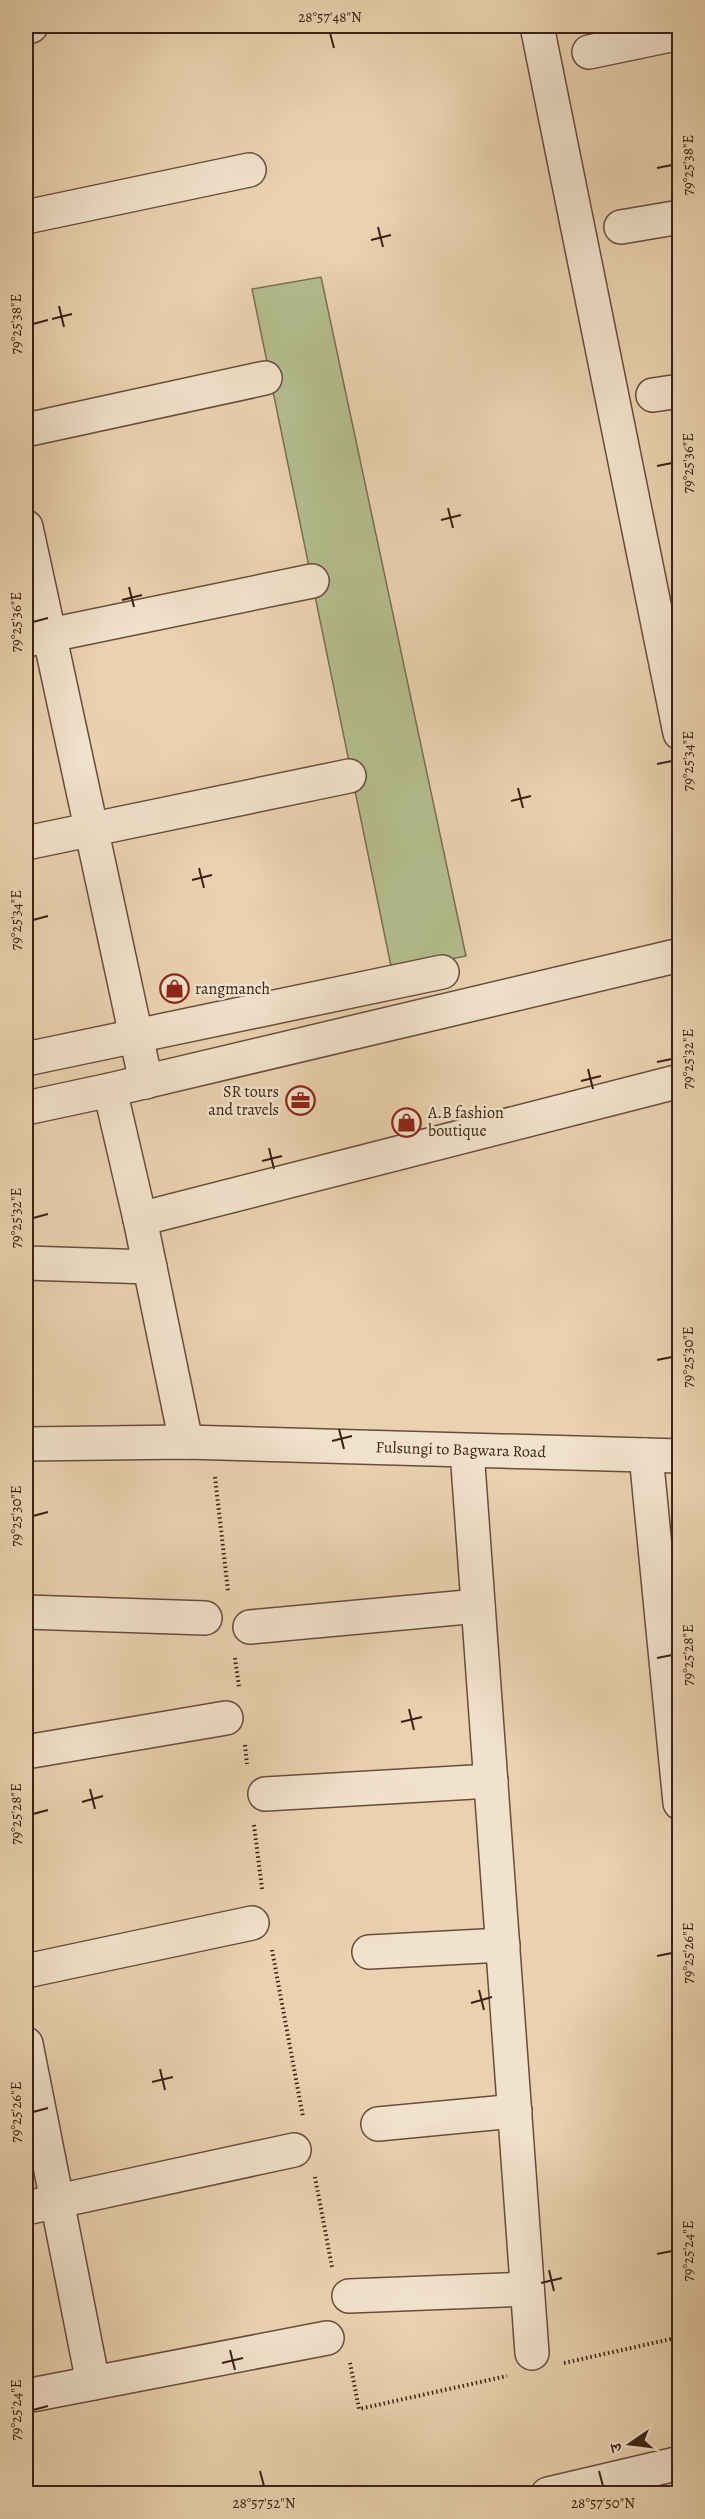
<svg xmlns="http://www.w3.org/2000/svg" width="705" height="2519" font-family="Alegreya,'Noto Serif Devanagari',serif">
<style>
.green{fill:#b3bd8e;stroke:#786f52;stroke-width:1.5}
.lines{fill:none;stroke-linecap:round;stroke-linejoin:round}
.minor-casing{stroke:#684d3c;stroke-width:36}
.path{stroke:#3c2115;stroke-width:4;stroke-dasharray:1.5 3;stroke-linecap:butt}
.minor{stroke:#f1e2cc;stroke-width:33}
.ticks{fill:none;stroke:#3c2115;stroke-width:2}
.labels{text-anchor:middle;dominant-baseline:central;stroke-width:5;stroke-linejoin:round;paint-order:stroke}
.poi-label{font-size:16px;fill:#3c2115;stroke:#f1e2cc;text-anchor:start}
.street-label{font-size:16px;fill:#3c2115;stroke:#f1e2cc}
.neatline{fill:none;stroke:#3c2115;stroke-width:2}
.ticks-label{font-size:15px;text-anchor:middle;fill:#3c2115}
</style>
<rect width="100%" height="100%" fill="#ead2b0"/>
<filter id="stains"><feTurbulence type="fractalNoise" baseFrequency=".00333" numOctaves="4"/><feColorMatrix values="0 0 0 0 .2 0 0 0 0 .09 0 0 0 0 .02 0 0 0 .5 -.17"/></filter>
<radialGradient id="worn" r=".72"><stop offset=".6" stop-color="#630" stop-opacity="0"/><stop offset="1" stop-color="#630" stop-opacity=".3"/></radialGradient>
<path class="green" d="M321,277l145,679 -74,15 -140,-682z"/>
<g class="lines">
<defs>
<g id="minor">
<path d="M537,26l143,707"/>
<path d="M26,27l5,-1"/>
<path d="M589,52l91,-19"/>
<path d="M26,217l223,-47"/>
<path d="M621,227l59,-10"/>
<path d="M653,395l27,-4"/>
<path d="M26,430l239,-52"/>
<path d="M26,527l120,555"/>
<path d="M26,640l286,-59"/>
<path d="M26,843l323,-67"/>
<path d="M26,1059l416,-87"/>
<path d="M110,1090l30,129 46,223"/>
<path d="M26,1108l84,-18 570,-135"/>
<path d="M140,1219l540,-138"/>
<path d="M26,1263l124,4"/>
<path id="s1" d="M26,1444l160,-2 494,14"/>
<path d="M467,1451l65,902"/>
<path d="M646,1455l34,348"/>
<path d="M26,1612l179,6"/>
<path d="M250,1627l228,-21"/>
<path d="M26,1752l200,-34"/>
<path d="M265,1794l226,-13"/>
<path d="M369,1952l134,-7"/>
<path d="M26,1971l226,-48"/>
<path d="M26,2044l67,339"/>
<path d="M378,2124l137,-13"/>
<path d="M26,2208l268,-58"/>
<path d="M349,2296l178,-7"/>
<path d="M26,2396l301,-58"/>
<path d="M548,2494l132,-31"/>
</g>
</defs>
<use href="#minor" class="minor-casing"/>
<path class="path" d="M215,1477l13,114
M235,1658l4,29
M245,1745l2,19
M254,1825l8,64
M272,1950l31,167
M315,2177l17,90
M350,2363l9,46 148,-33
M564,2363l116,-26"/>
<use href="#minor" class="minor"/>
</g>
<path class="ticks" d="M330,33l4,15M657,168l15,-3M378,227l5,20M371,240l20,-5M59,306l5,21M52,319l20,-5M33,324l15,-4M657,466l15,-3M448,508l5,20M441,520l20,-5M129,587l5,20M122,600l20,-5M33,622l15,-4M657,764l15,-3M518,788l5,20M511,801l20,-5M199,868l5,20M192,880l20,-5M33,920l15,-4M657,1062l15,-3M588,1069l5,20M581,1081l20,-5M269,1148l5,21M262,1161l20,-5M33,1218l15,-4M657,1360l15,-3M339,1429l5,20M332,1441l20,-5M33,1516l15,-4M657,1658l15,-3M409,1709l5,21M401,1722l21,-5M90,1789l5,20M82,1802l21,-6M33,1814l15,-4M657,1956l15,-3M479,1990l5,20M471,2003l21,-6M160,2069l5,21M152,2082l21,-5M33,2112l15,-4M657,2254l15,-3M549,2270l5,21M541,2283l21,-5M230,2350l5,20M222,2363l21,-5M33,2410l15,-4M260,2471l4,15M599,2471l4,15"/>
<defs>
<symbol id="shop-ring" viewBox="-11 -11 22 22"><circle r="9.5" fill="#f1e2cc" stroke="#8f2418" stroke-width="1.5"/><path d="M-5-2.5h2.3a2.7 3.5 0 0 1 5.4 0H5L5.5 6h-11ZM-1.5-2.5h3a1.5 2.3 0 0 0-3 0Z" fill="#8f2418"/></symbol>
<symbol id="office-ring" viewBox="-11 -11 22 22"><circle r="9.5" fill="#f1e2cc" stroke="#8f2418" stroke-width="1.5"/><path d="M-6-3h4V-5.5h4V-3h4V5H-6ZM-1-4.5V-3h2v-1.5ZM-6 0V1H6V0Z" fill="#8f2418"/></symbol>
</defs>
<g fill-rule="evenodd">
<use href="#shop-ring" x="158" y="972" width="33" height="33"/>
<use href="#office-ring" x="284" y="1084" width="33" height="33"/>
<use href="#shop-ring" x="390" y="1106" width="33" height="33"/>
</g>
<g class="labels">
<g class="poi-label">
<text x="195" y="989">rangmanch</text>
<text x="279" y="1092" text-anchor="end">SR tours<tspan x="279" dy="18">and travels</tspan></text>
<text x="428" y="1113">A.B fashion<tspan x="428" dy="18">boutique</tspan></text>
</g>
<g class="street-label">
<text stroke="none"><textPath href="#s1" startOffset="435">Fulsungi to Bagwara Road</textPath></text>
</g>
</g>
<rect width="705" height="2519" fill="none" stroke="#ead2b0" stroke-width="66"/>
<g transform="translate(630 2444) rotate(256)" stroke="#f1e2cc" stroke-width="4.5" paint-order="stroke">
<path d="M0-4.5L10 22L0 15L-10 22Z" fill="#3c2115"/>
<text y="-9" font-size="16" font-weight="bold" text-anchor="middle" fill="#3c2115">उ</text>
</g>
<rect x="33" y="33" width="639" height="2453" class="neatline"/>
<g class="ticks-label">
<text x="330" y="22">28°57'48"N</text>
<text transform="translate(688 165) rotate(-90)" y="5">79°25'38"E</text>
<text transform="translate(16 324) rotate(-90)" y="5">79°25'38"E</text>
<text transform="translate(688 463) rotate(-90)" y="5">79°25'36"E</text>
<text transform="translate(16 622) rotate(-90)" y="5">79°25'36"E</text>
<text transform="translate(688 761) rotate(-90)" y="5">79°25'34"E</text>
<text transform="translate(16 920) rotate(-90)" y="5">79°25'34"E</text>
<text transform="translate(688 1059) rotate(-90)" y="5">79°25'32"E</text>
<text transform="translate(16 1218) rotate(-90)" y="5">79°25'32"E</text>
<text transform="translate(688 1357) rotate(-90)" y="5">79°25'30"E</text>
<text transform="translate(16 1516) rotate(-90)" y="5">79°25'30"E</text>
<text transform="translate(688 1655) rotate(-90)" y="5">79°25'28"E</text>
<text transform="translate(16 1814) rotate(-90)" y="5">79°25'28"E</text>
<text transform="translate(688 1953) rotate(-90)" y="5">79°25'26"E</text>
<text transform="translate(16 2112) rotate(-90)" y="5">79°25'26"E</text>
<text transform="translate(688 2251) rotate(-90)" y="5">79°25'24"E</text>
<text transform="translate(16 2410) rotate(-90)" y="5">79°25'24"E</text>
<text x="264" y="2508">28°57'52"N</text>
<text x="603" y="2508">28°57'50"N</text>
</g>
<rect width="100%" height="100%" filter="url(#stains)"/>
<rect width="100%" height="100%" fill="url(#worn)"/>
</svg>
